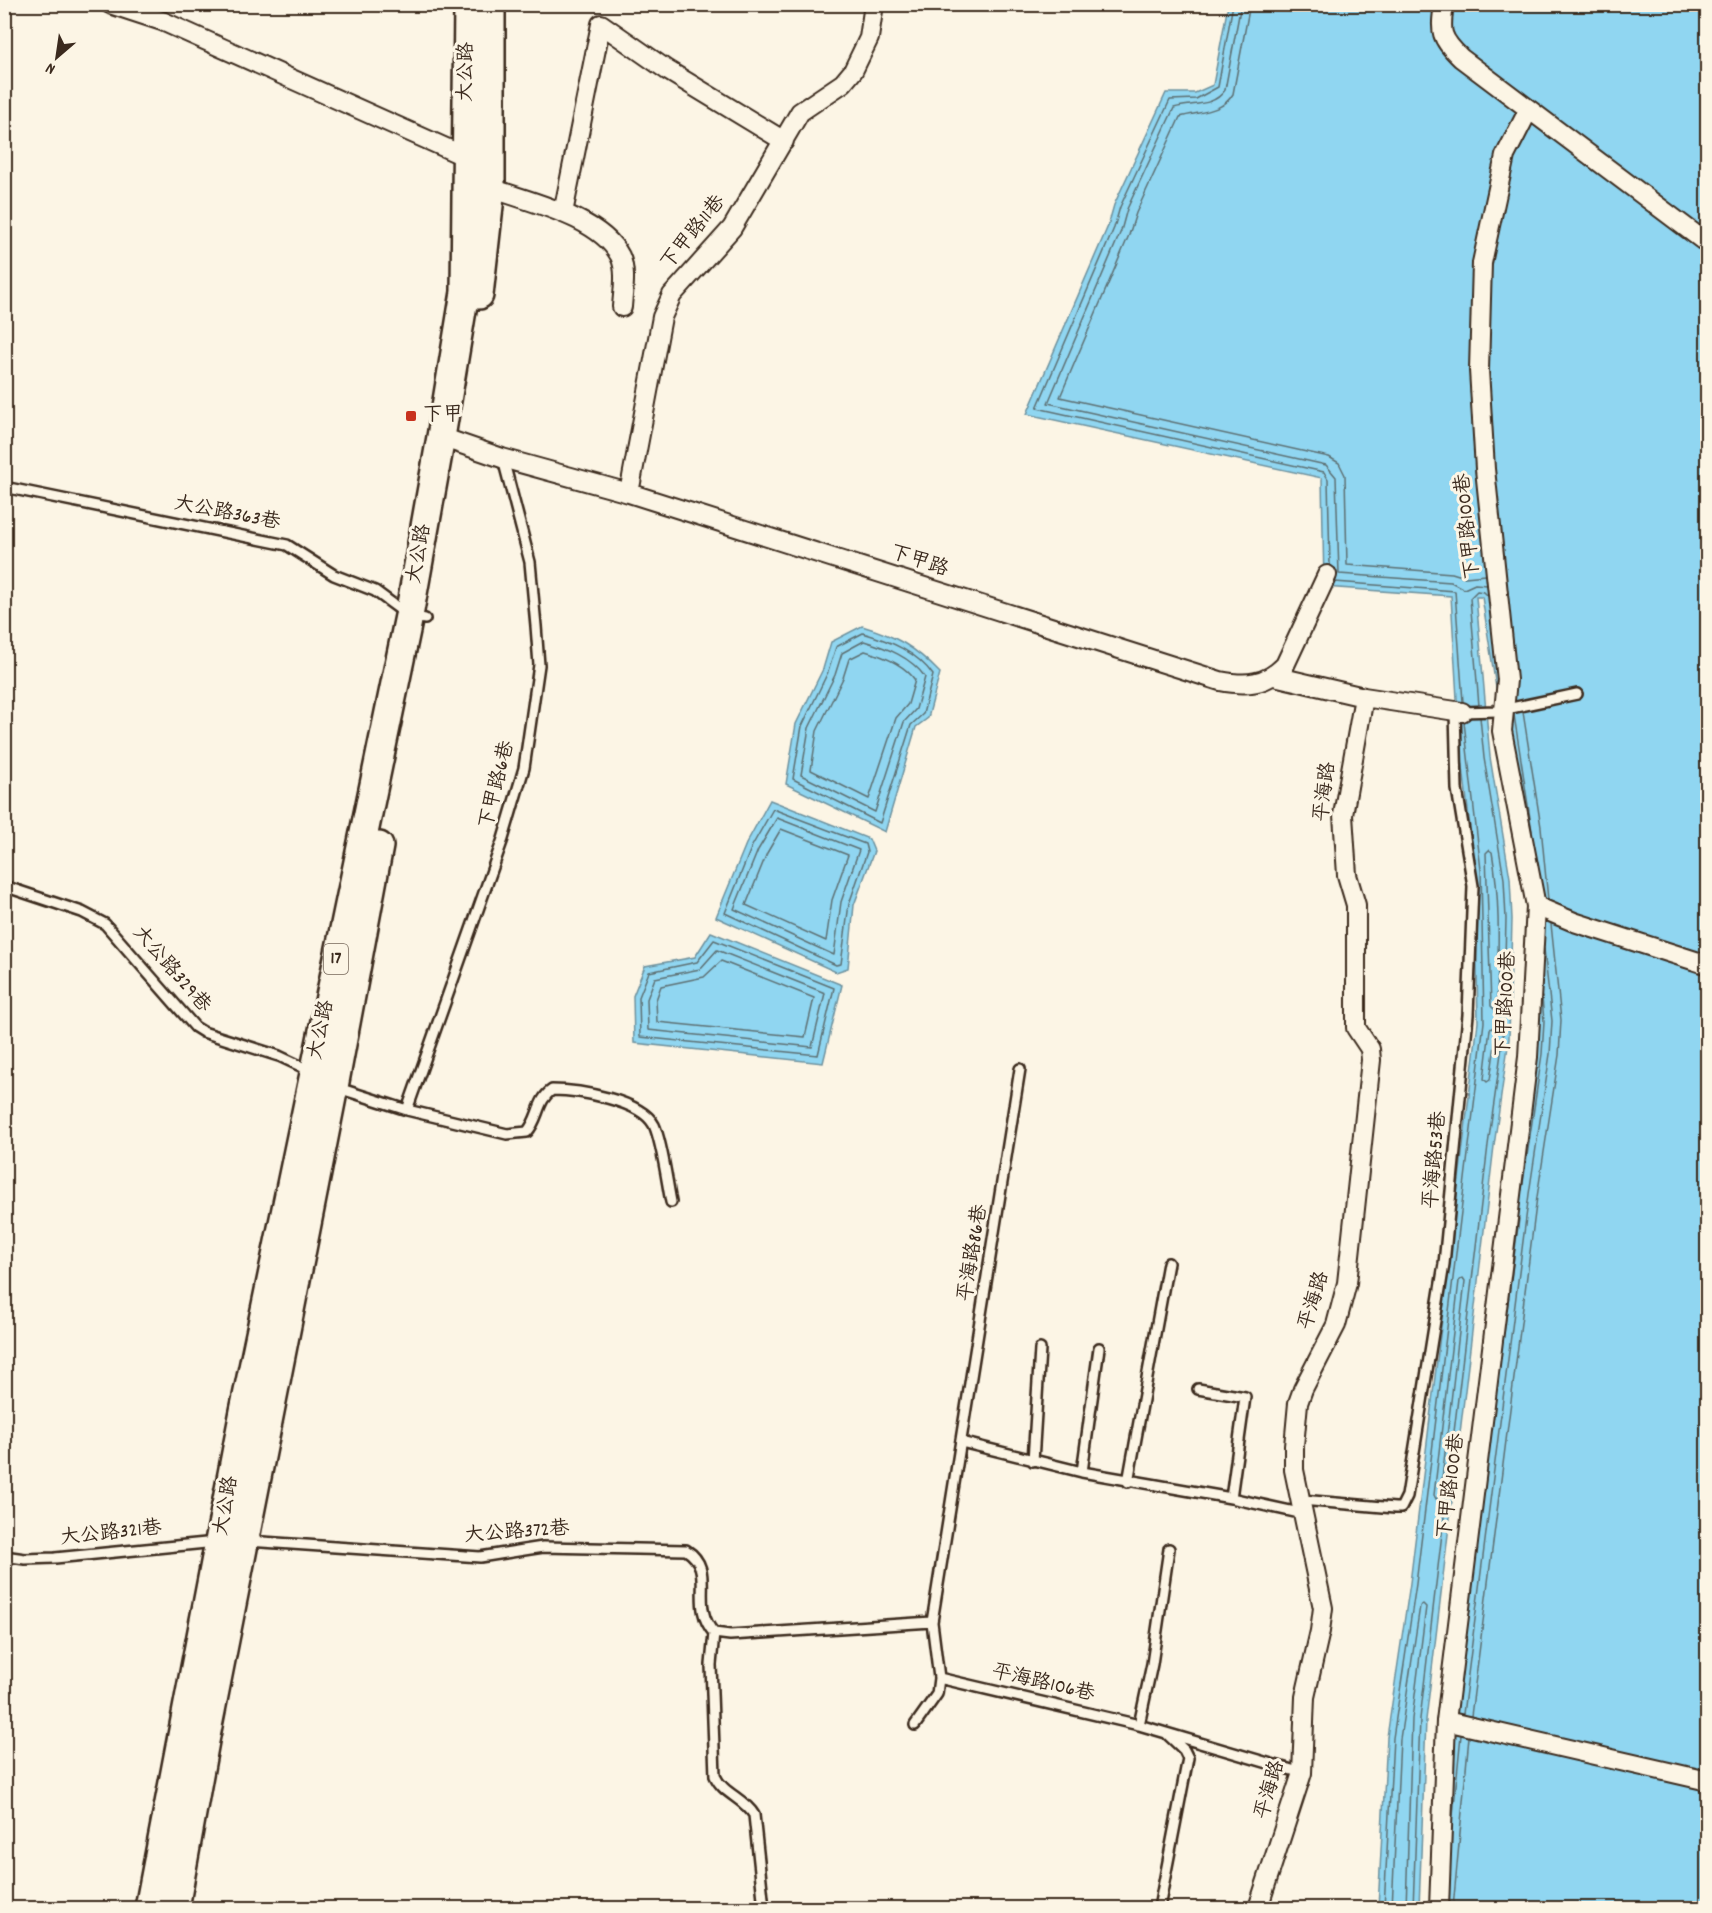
<svg xmlns="http://www.w3.org/2000/svg" width="1712" height="1913" font-family="Dekko,'LXGW WenKai TC',sans-serif">
<style>
.water{fill:#90d6f1;stroke:#6e919d;stroke-width:1.5}
.lines{fill:none;stroke-linecap:round;stroke-linejoin:round}
.shore{stroke:#5d6f72;stroke-width:1.5}
.service-casing{stroke:#3b2a1e;stroke-width:14}
.minor-casing{stroke:#3b2a1e;stroke-width:22}
.primary-casing{stroke:#3b2a1e;stroke-width:32}
.service{stroke:#fcf5e5;stroke-width:9}
.minor{stroke:#fcf5e5;stroke-width:18}
.primary{stroke:#fcf5e5;stroke-width:27}
.poi-dot{fill:#c8321e;stroke:#fcf5e5;stroke-width:2}
.labels{text-anchor:middle;dominant-baseline:central;stroke-width:6;stroke-linejoin:round;paint-order:stroke}
.shield{fill:#fcf5e5;stroke:#75675a;stroke-width:1.5}
.shield-label{font-size:18px;font-weight:bold;fill:#3b2a1e}
.street-label{font-size:20px;fill:#3b2a1e;stroke:#fcf5e5}
.poi-label{font-size:20px;fill:#3b2a1e;stroke:#fcf5e5;text-anchor:start}
</style>
<rect width="100%" height="100%" fill="#fcf5e5"/>
<filter id="ink" filterUnits="userSpaceOnUse"><feTurbulence type="fractalNoise" baseFrequency=".0167" numOctaves="2"/><feDisplacementMap in="SourceGraphic" scale="12" xChannelSelector="R" yChannelSelector="G"/><feConvolveMatrix kernelMatrix="1 2 1 2 8 2 1 2 1" color-interpolation-filters="sRGB"/></filter>
<g filter="url(#ink)">
<path class="water" d="M1228,5h479v1903h-276l107,-886 -20,-192 -36,-233h-6l14,160 20,121 2,41 -3,120 -15,107 -68,574 -7,188h-41l9,-171 23,-154 68,-561 -3,-152 -16,-137 -8,-137 -127,-9 -2,-109 -295,-64 81,-188 6,-21 52,-112h29l18,-8z
M862,626c34,10 53,21 78,47l-12,45 -12,9 -31,105 -99,-48 10,-60 27,-55 8,-27z
M770,800l99,39 5,12 -20,54 -6,63 -12,4 -120,-55 30,-73z
M711,932l131,53 -19,78 -189,-20 -1,-47 12,-30 50,-9z"/>
<g class="lines">
<path class="shore" d="M1233,4l-15,83 -22,12 -26,1 -50,107 -6,21 -77,180 287,64 4,7 2,86
M1241,4l-16,86c-12,18 -34,12 -51,18l-47,101 -6,22 -73,172 278,62 10,12 3,97 112,8 13,7 11,-5 12,1
M1250,4l-17,90c-12,20 -34,17 -53,23l-44,96 -7,22 -69,162 269,60 10,6 6,12 2,90 105,8 13,4 21,-2
M1335,582l120,9 8,111
M863,633c27,8 54,19 70,42l-10,39 -12,11 -31,98 -87,-44 9,-53 26,-54 8,-25z
M864,641c23,7 47,16 61,36l-9,32 -12,13 -29,90 -74,-37 8,-47 26,-53 7,-22z
M865,651c18,5 39,13 50,29l-7,24 -12,14 -27,81 -58,-29 6,-39 26,-53 6,-19z
M1479,706l-9,-108 7,-7 7,1 4,4
M1523,712l18,115 7,73
M1514,715l18,116
M773,809l92,35 2,8 -18,52 -8,60 -5,1 -111,-52 27,-67z
M777,818l82,32 -18,52 -7,53 -100,-46 24,-59z
M781,829l67,26 -16,45 -6,41 -80,-36 21,-52z
M1489,850l3,2c9,51 6,103 5,154l-3,3 -3,-3 -5,-153z
M714,940l120,48 -16,67 -178,-18 -1,-40 10,-25 48,-10z
M717,950l108,43 -13,54 -164,-17 -1,-31 8,-21 45,-9z
M721,961l93,37 -9,39 -148,-15 -1,-22 5,-14 43,-9z
M1494,1027l2,11 -6,42 -3,2 -3,-3 6,-50z
M1522,1190l20,-136 2,-32 -2,-25
M1463,1278l2,3 -25,215 -4,3 -2,-4 25,-214z
M1504,1333l15,-114
M1463,1714l66,-520 21,-140 2,-33 -8,-72
M1471,1716l66,-519 22,-142 2,-35 -10,-96
M1453,1816l8,-81
M1384,1908l9,-170 23,-154 68,-562 -3,-152 -17,-148
M1392,1908l8,-169 20,-133 3,-2 3,3 -14,112 -6,189
M1413,1908l7,-189 68,-574 15,-106 3,-120 -2,-40 -20,-121 -4,-41
M1453,1908l16,-171"/>
<defs>
<path id="service" d="M4,487l283,58 47,30 41,16 34,25 16,3
M1462,712l35,-1 80,-17
M4,886l78,26 23,12 90,103 8,5 76,24 32,15
M335,1087l72,23 100,24 20,-2c12,-13 10,-32 25,-42 26,0 89,10 102,35 8,17 13,57 17,77
M407,1110l96,-271 21,-71 15,-103 -3,-39 -6,-64 -27,-103
M1198,1389l47,8 -14,101
M961,1442l121,30 149,26 73,16
M1033,1461l7,-112
M1082,1472l17,-124
M1128,1482l40,-219
M1301,1500l94,8h6l6,-12 37,-232 24,-249 5,-129 -16,-97 -2,-78
M248,1541l232,16 63,-10 143,3c32,20 2,54 28,83
M4,1556l21,3 30,-1 161,-16
M714,1633l-3,32 4,111c8,18 29,22 39,39l10,93
M714,1633l16,2 202,-13
M939,1678l200,47 163,48
M915,1725l22,-31 2,-16 -7,-56 88,-553
M1139,1725l13,-61 17,-115
M1159,1908l29,-150 -4,-8 -16,-15"/>
<path id="minor" d="M110,4l52,17 304,136
M1444,4c-4,28 -4,34 17,54l247,186
M491,188c38,14 109,29 129,68 7,15 3,35 2,51
M563,213l38,-189 66,46 117,71
M441,437l61,21 127,35 591,188c26,5 46,4 65,-16l42,-90
M629,493l33,-176 10,-22 60,-67 68,-116 43,-29 10,-12 16,-33 5,-34
M1274,676l90,21 98,15
M1536,906l38,16 134,43
M1446,1721l262,60
M1258,1908l44,-135 3,-76 15,-66 3,-23 -29,-138v-24l4,-43 5,-14 33,-64 11,-42 24,-223 -1,-11 -14,-21v-123l-9,-30 -4,-60 21,-118
M1439,1908l7,-187 82,-664 8,-151 -34,-175 5,-51 -22,-211 -6,-99 3,-107 23,-107 23,-45"/>
<path id="primary" d="M479,295l12,-107v-184
M149,1908l95,-497 165,-795 32,-179 24,-145 3,-288
M175,1908l30,-167 129,-654 45,-241"/>
</defs>
<use href="#service" class="service-casing"/>
<use href="#minor" class="minor-casing"/>
<use href="#primary" class="primary-casing"/>
<use href="#service" class="service"/>
<use href="#minor" class="minor"/>
<use href="#primary" class="primary"/>
</g>
</g>
<rect class="poi-dot" x="405" y="410" width="12" height="12" rx="3"/>
<g class="labels">
<rect class="shield" x="324" y="944" width="24" height="30" rx="4.5"/>
<g class="shield-label">
<text x="336" y="959">17</text>
</g>
<g class="street-label">
<text transform="translate(467 72) rotate(-89)">大公路</text>
<text transform="translate(694 233) rotate(-51)">下甲路11巷</text>
<text transform="translate(227 514) rotate(11)">大公路363巷</text>
<text transform="translate(1469 526) rotate(-96)">下甲路100巷</text>
<text transform="translate(420 554) rotate(-80)">大公路</text>
<text transform="translate(919 562) rotate(18)">下甲路</text>
<text transform="translate(498 785) rotate(-76)">下甲路6巷</text>
<text transform="translate(1326 792) rotate(-83)">平海路</text>
<text transform="translate(171 970) rotate(49)">大公路329巷</text>
<text transform="translate(1507 1004) rotate(-87)">下甲路100巷</text>
<text transform="translate(322 1030) rotate(-78)">大公路</text>
<text transform="translate(1436 1160) rotate(-85)">平海路53巷</text>
<text transform="translate(974 1253) rotate(-81)">平海路86巷</text>
<text transform="translate(1315 1301) rotate(-73)">平海路</text>
<text transform="translate(1452 1486) rotate(-83)">下甲路100巷</text>
<text transform="translate(227 1506) rotate(-80)">大公路</text>
<text transform="translate(517 1533) rotate(-4)">大公路372巷</text>
<text transform="translate(111 1534) rotate(-6)">大公路321巷</text>
<text transform="translate(1043 1684) rotate(13)">平海路106巷</text>
<text transform="translate(1271 1790) rotate(-74)">平海路</text>
</g>
<g class="poi-label">
<text x="423" y="416">下甲</text>
</g>
</g>
<rect width="1712" height="1913" fill="none" stroke="#fcf5e5" stroke-width="24"/>
<rect x="12" y="12" width="1688" height="1889" fill="none" stroke="#3b2a1e" stroke-width="2" filter="url(#ink)"/>
<g transform="translate(57 57) rotate(209)" stroke="#fcf5e5" stroke-width="4.5" paint-order="stroke">
<path d="M0-4.5L10 22L0 15L-10 22Z" fill="#3b2a1e"/>
<text y="-9" font-size="16" font-weight="bold" text-anchor="middle" fill="#3b2a1e">N</text>
</g>
</svg>
